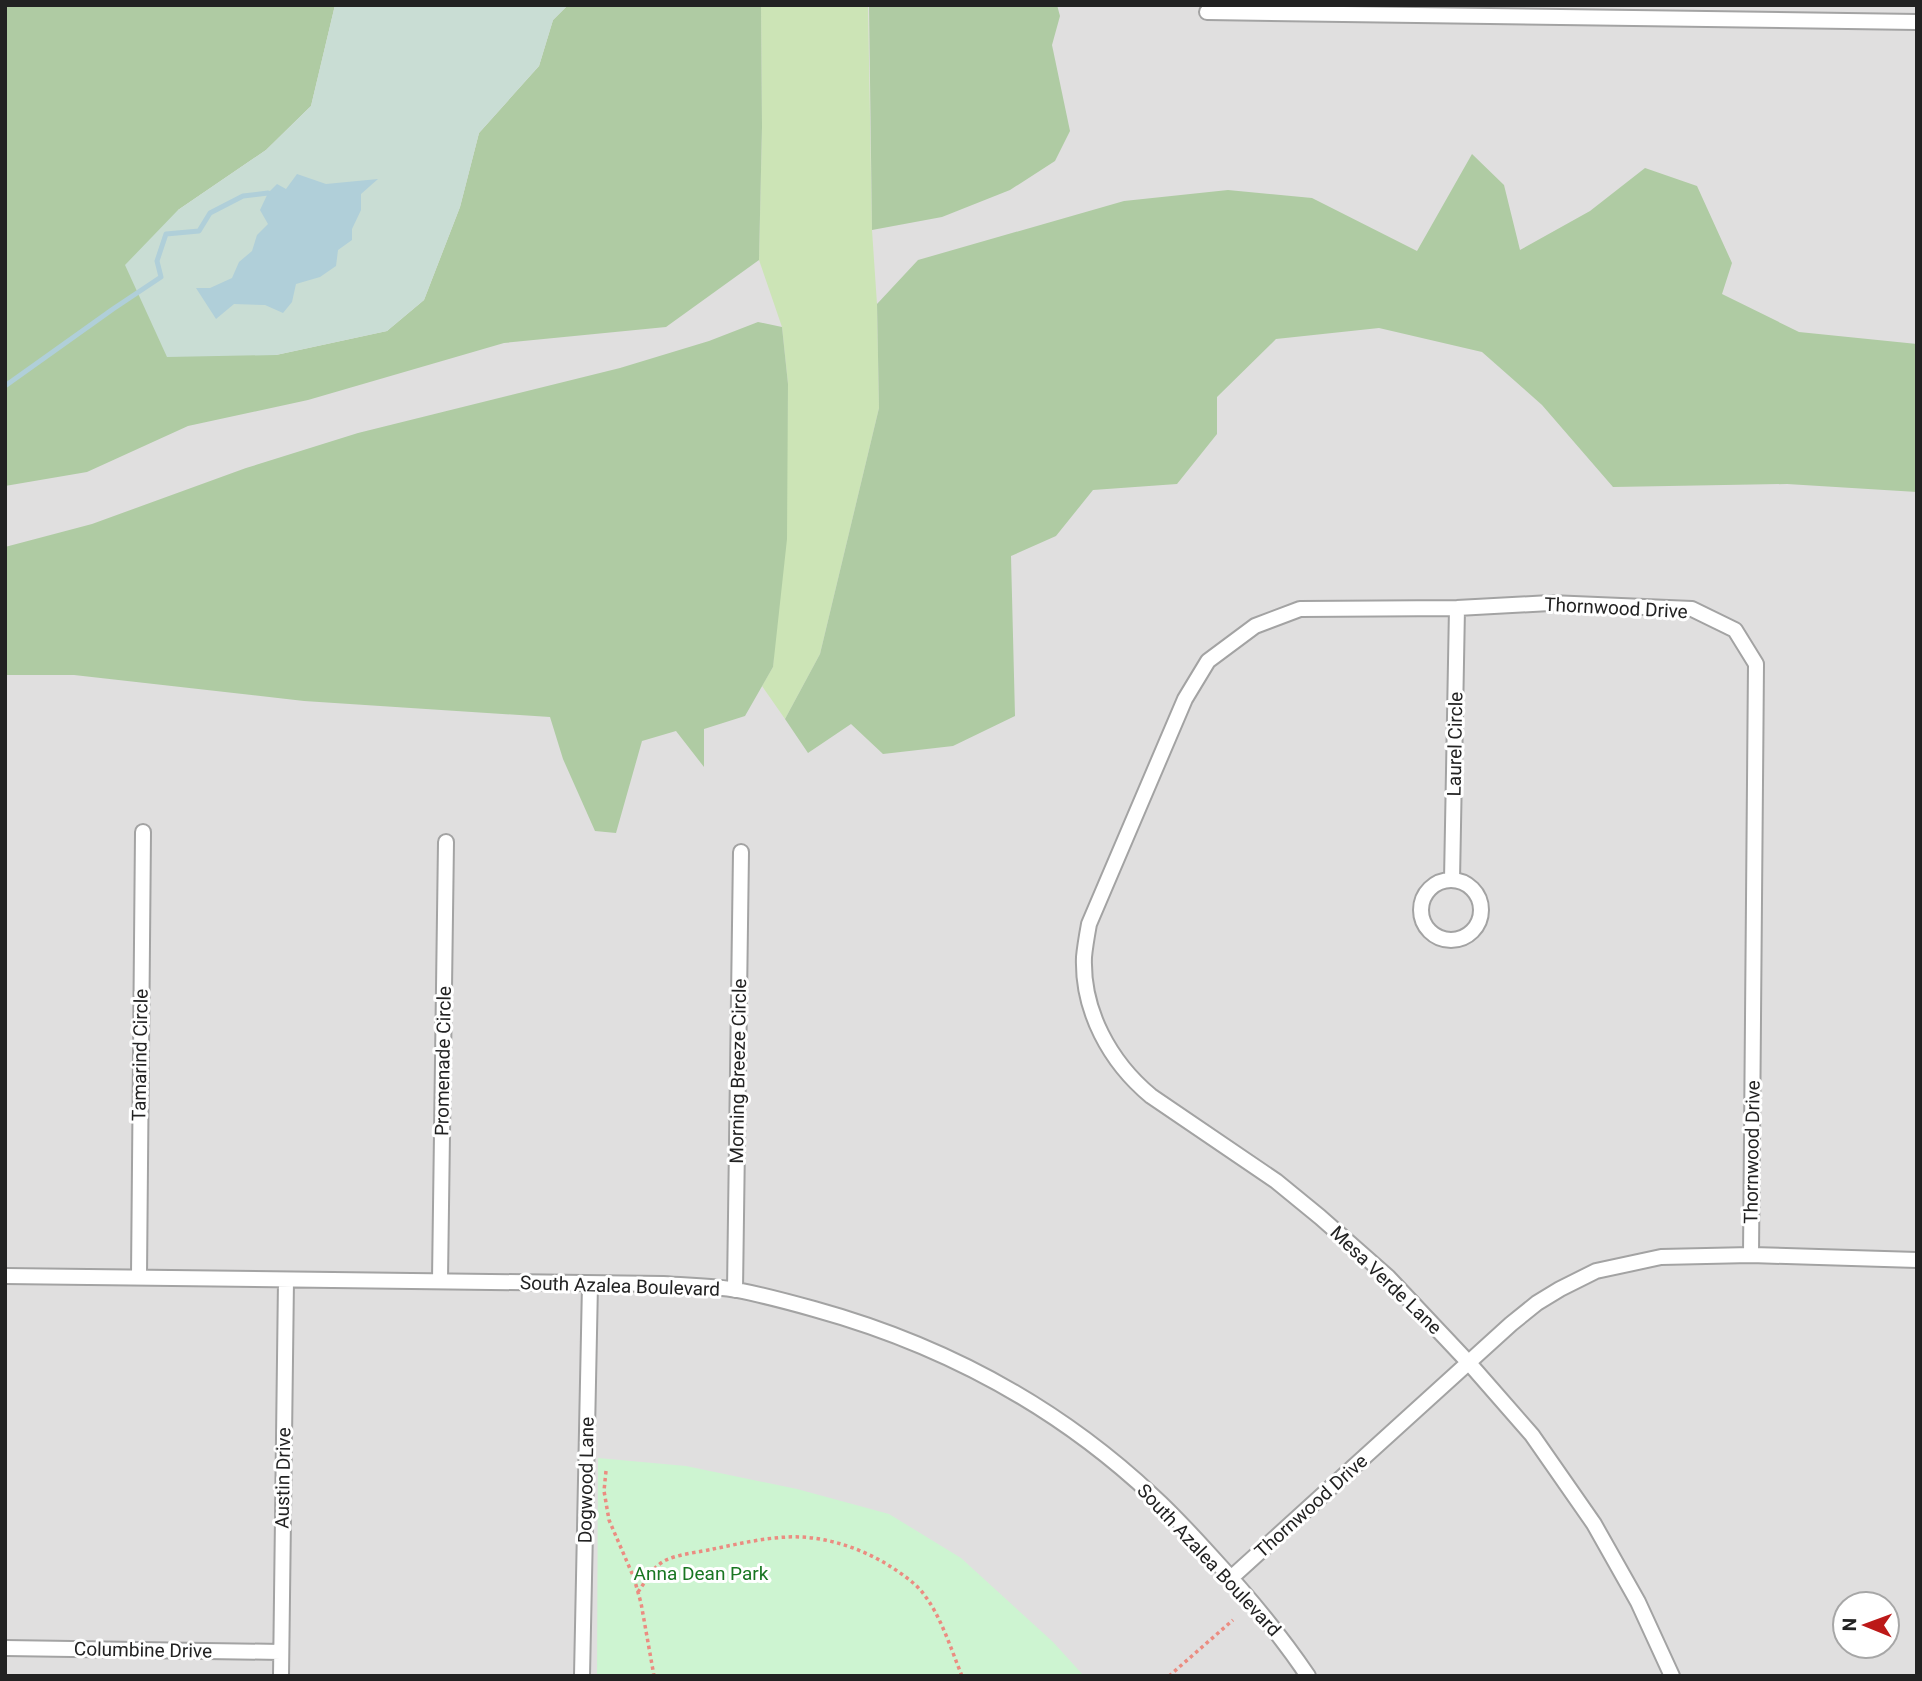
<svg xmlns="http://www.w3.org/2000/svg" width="1922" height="1681" font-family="Roboto,sans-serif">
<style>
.residential{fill:#e0dfdf;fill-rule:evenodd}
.grass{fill:#cce4b6}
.forest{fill:#afcba3}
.wetland{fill:#c9ddd4}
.park{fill:#cdf4d1}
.water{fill:#b0cfd9}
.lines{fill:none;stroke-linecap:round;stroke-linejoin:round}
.stream{stroke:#b0cfd9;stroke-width:5}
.street-casing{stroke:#a3a3a3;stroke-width:18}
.path{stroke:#eb8c81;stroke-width:3.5;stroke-dasharray:3.5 3.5;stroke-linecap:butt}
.street{stroke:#fff;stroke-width:14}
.labels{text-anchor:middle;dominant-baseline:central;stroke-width:6;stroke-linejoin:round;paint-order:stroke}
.street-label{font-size:19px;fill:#222;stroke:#fff}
.park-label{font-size:19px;fill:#197622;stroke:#fff}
</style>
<rect width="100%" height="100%" fill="#f1eeea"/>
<path class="residential" d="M5,5h1912v1671h-1912zM1845,1604h42v42h-42z"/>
<path class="grass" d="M761,5h107l4,225 5,74 2,104 -59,246 -35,65 -23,-33 11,-19 14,-235 1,-48 -6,-57 -23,-67 3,-133z"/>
<path class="forest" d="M5,5h330l-24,101 -45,44 -88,60 98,145 111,-24 37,-31 36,-93 19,-74 60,-67 14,-46 15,-15h193l1,122 -3,133 -93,67 -162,16 -196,57 -120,26 -101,46 -82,14z
M869,5h188l3,11 -8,29 18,86 -15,30 -45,29 -68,27 -70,13z
M1472,154l32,31 16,65 70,-39 55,-43 52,18 35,77 -10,31 77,38 118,12v148l-130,-8 -174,3 -71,-82 -60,-53 -103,-24 -103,11 -59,58v37l-40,50 -84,6 -37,46 -45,20 4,160 -62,30 -70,8 -32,-30 -43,29 -23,-34 35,-65 59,-246 -2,-104 41,-44 206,-59 104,-11 84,8 105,53z
M758,322l24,5 6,57 -1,155 -14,128 -28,49 -41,13v38l-28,-36 -34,10 -26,92 -21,-2 -32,-72 -13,-42 -246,-16 -230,-26h-69v-128l87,-23 154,-56 112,-35 262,-65 89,-27z"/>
<path class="wetland" d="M335,5h233l-15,15 -14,46 -60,67 -19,74 -36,93 -37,31 -111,24 -109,2 -42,-92 53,-55 88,-60 45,-44z"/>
<path class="park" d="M598,1458l88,8 111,23 92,25 72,44 92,84 31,34h-487z"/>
<path class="water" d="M297,174l29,10 52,-5 -17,15v16l-9,19v11l-14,10 -2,16 -16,11 -24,7 -4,18 -9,11 -18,-8 -31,-1 -18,15 -20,-31h14l22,-10 7,-16 13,-11 5,-16 11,-11 -8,-14 8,-17 9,-9 9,5z"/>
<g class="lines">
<path class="stream" d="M5,386l108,-77 48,-32 -4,-16 9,-27 33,-3 11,-18 33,-17 25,-3"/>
<defs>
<path id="street" d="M1207,12l710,10
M1452,880l5,-272
M1421 910a30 30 0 1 1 60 0a30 30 0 1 1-60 0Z
M1751,1255l166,5
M5,1276l658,8c25,2 50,2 74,6 26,5 52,12 77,19 127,35 243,97 339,187 21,19 40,40 59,61 35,38 67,76 96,119
M139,1277l4,-445
M440,1280l6,-438
M735,1290l6,-438
M1231,1578l280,-254 26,-21 23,-14 36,-18 65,-14 90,-2 5,-591 -21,-34 -43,-21 -142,-6 -93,5 -157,1 -45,17 -47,35 -23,38 -96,225c-2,11 -4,22 -5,33 -2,54 26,105 67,139l125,85 44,36 68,60 81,86 63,72 62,89 44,78 34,74
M5,1648l276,4
M281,1676l5,-396
M582,1676l8,-392"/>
</defs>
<use href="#street" class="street-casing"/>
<path class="path" d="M606,1471l-2,20 5,29 25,58 7,25 13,73
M638,1592c8,-11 15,-26 28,-32 13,-6 34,-8 47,-11 25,-5 50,-11 75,-12 44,-2 90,17 124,45 25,20 38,65 50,94
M1169,1676l64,-56"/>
<use href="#street" class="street"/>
</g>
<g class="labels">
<g class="street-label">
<text transform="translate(1616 608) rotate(3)">Thornwood Drive</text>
<text transform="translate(1455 744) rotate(-89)">Laurel Circle</text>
<text transform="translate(140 1055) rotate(-89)">Tamarind Circle</text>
<text transform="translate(443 1061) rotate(-89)">Promenade Circle</text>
<text transform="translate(738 1071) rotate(-89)">Morning Breeze Circle</text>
<text transform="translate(1752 1152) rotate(-89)">Thornwood Drive</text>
<text transform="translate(1386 1280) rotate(44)">Mesa Verde Lane</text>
<text transform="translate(620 1286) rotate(2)">South Azalea Boulevard</text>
<text transform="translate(283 1478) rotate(-89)">Austin Drive</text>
<text transform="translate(586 1480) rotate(-89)">Dogwood Lane</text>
<text transform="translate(1311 1506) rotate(-42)">Thornwood Drive</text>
<text transform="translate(1209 1560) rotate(47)">South Azalea Boulevard</text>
<text transform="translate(143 1650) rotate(1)">Columbine Drive</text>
</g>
<g class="park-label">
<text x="701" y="1573">Anna Dean Park</text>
</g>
</g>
<rect width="1922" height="1681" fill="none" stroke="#222222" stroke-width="14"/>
<g transform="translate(1866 1625) rotate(271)"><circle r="33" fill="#ffffff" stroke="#a7a7a7" stroke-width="2"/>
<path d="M0-5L12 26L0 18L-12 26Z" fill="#bc1918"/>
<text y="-10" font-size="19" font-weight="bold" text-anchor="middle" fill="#222222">N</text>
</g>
</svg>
